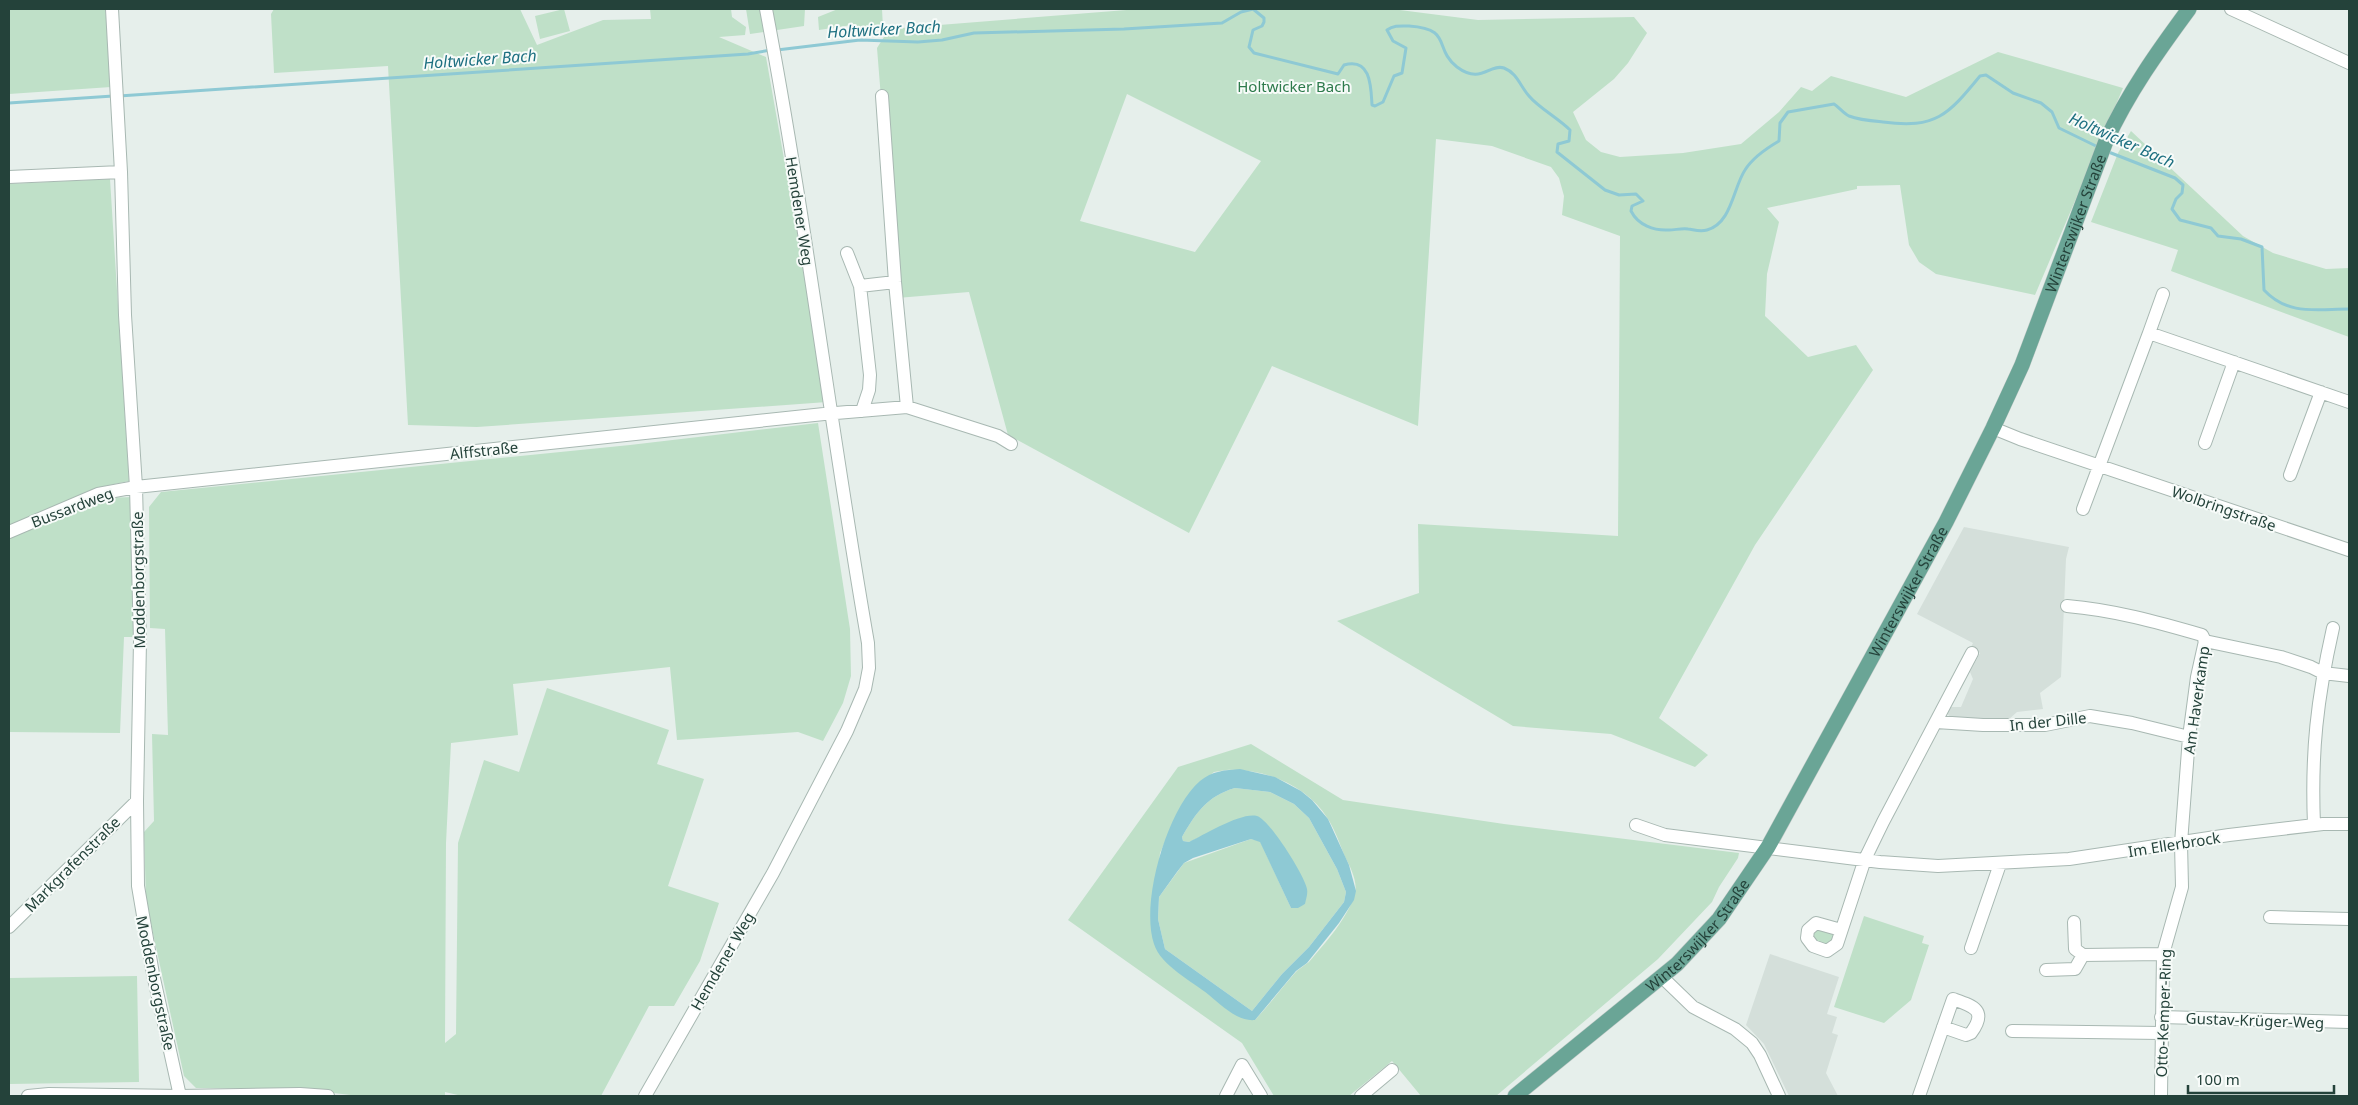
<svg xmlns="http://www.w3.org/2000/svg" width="2358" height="1105" font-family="'Noto Sans',sans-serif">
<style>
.built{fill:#d4dfda}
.green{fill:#bfe0c8;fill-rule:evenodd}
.water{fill:#8ec9d4;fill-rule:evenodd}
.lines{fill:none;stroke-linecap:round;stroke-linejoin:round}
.stream{stroke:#8ec9d4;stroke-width:3}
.minor-casing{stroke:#a8b8b2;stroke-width:14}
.major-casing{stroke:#c2cac8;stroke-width:16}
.minor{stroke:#fff;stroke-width:12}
.major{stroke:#6aa596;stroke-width:15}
.labels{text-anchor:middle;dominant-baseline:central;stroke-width:4;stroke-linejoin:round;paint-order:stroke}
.park-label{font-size:15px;fill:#2d7a4b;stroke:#f7fbf9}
.street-label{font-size:15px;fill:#24423a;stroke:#f7fbf9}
.water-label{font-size:16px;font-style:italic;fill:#1c6f80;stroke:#f7fbf9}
</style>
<rect width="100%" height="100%" fill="#e6efeb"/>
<path class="built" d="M1964,527l105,20 -3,12 -5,118 -21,16 3,16 -26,3 -10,9 -57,-4 -4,-5 2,-5h13l12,-28 -3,-7 10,-19 -9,-6 2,-4 -56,-29z
M1770,954l69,23 -12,37 10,3 -5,16 6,2 -12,38 12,23h-49l-25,-52 -18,-19z"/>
<path class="green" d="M9,9h96l7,58 -1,20 -102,7z
M274,9h246l17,36 66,-25 48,-1 -1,-10h81l1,8 14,10 -1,8 -26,2 47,20 61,345 -350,25 -69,-2 -20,-359 -114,7 -3,-59z
M564,9l6,22 -30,8 -5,-23z
M746,9h59l-1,17 -54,8z
M838,9h44l1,19h-31v-3l-33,5 -1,-13z
M1139,9h253l86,11 156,-3 13,16 -19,30 -14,16 -41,33 13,28 15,12 19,5 63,-4 58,-9 38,-32 22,-25 11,4 19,-15 75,21 92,-45 125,36 -88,207 -99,-21 -17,-12 -10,-17 -9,-60 -43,1v3l-90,19 12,14 -12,52 -2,42 43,41 48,-12 17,25 -118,175 -96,173 49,37 -13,12 -84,-33 -98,-8 -176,-105 82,-28 -1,-69 200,12 2,-300 -58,-21 2,-19 -5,-18 -8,-11 -59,-21 -56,-7 -18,287 -146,-60 -83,167 -181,-98 -39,-143 -72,6 -20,-250 12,-19zM1127,94l134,67 -66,91 -115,-31z
M2131,131l112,105 30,17 53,16 23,-1v69l-178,-66 7,-21 -87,-28 27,-69z
M110,179l19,302 -24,5 -96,39v-341z
M818,423l32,206 1,47 -8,27 -20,38 -25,-9 -121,8 -7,-73 -157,17 5,51 -67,8 -5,100 -1,200 11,-9 2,-191 26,-83 35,12 28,-84 122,42 -12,34 47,15 -36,107 51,17 -19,58 -26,45h-25l-48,90h-139l-17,-4v4h-86l-59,-7 -104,-1 -12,-12 -38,-175 -2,-69 10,-11 -2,-87 16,1 -3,-106 -15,-1 -1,-121 12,-15 469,-47z
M133,497l3,140h-12l-4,96 -111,-1v-194l94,-40z
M1251,744l92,56 161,24 235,29 -1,5 -19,29 -7,15 -54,57 -162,137h-75l-29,-35 -43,35h-75l-32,-53 -174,-123 110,-153zM1226,770c38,-2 81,15 102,49 7,11 12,25 17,38 5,9 13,25 10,36 -7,25 -29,49 -46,69 -5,4 -11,7 -15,12 -13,15 -25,31 -39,46l-81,-51 -22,-36 8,-80 11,-25 20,-37 23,-19z
M1235,788l35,4 24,12 15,14 28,51 9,23 -2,10 -35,45 -27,27 -30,37 -87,-62 -7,-30 1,-22 25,-34 67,-24 9,2 31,67 14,-4 -61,-86 -55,24 -6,-1 -1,-4c14,-24 25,-41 53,-49z
M1864,916l60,20 -2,7 7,2 -18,55 -27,23 -50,-16z
M1817,927l16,6 2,4 -5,8 -14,-2 -4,-11z
M137,976l2,106 -130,2v-106z"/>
<path class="water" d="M1240,769l35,8 26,14 11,9 16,19 21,46 7,26 -2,9 -15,23 -32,40 -11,8 -41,49c-17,2 -34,-15 -46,-25 -17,-14 -48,-29 -55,-51 -14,-41 13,-135 46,-163 12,-10 25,-11 40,-12zM1235,788l35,4 24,12 15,14 28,51 9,23 -2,10 -35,45 -27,27 -30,37 -87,-62 -7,-30 1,-22 18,-25 7,-9 9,-5 58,-19 9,3 31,66h7l7,-4c1,-5 3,-10 2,-15 -2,-13 -38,-70 -50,-73 -16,-4 -53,19 -68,26l-6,-1 -1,-4c14,-24 25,-41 53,-49z"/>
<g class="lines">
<path class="stream" d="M777,50l83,-10 58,2 24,-2 32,-7 150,-4 98,-6 19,-11 12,-3 11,9v4l-2,4 -9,4 -4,17 5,6 84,21 6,-9c27,-8 27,22 28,40l3,1 8,-4 11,-26 8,-3 4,-25 -13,-7 -6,-11c7,-5 14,-4 22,-4 44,3 24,22 48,41 24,18 33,-4 47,1 13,5 16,18 25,28 10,12 29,22 41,34l-1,11 -11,3 -1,8 48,38 14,5 17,-1 7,7 -11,5 -1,5c7,14 23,20 38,19 6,0 13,-2 19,-1 7,1 12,3 19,1 25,-7 26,-42 38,-60 8,-13 22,-22 34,-29l1,-18 8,-11 46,-8c6,4 9,9 15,12 10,4 23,5 34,6 53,7 65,-7 97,-46l6,-1 27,18 28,10 11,9 7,16 39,19
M119,96l629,-42 23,-4
M9,103l104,-7
M2106,151l69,27 8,7 -1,8 -6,6 -4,10 8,11 31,8 7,8 23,3 21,8 2,43c24,26 53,19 85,19"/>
<defs>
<path id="minor" d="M112,9l9,163
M2231,9l118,54
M882,96l13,186 12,125
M9,177l112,-5 4,143 11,172 4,154 -3,160 1,85 15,88 27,122
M847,253l13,33 10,89 -1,15 -7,21
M860,286l35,-4
M2149,333l14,-39
M1993,428l27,11 329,111
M2205,443l29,-81
M2290,475l31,-83
M2083,509l66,-176 200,69
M9,532l89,-38 38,-7 688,-73 83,-7 91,29 13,8
M2067,606c47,4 90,16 135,29l3,6 -8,36 -8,60 -8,106 1,44 -19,67 -2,142
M2205,641l76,16 30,10 12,6 26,3
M1936,722l47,3h62l45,-9 42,7 57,14
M1636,825l29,10 215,27 58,4 131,-7 160,-24 94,-11h26
M2314,825c-3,-73 3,-126 19,-197
M2270,917l79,2
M2074,922l1,27 8,6 80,-1
M9,927l128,-126
M1841,930l-25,-7 -8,7 -1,8 6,8 14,5 10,-7 28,-85 18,-37 89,-169
M1971,948l29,-84
M2046,970l29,-1 8,-14
M1662,977l31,30 42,22 17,14 8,12 19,41
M2161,1017l188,5
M2012,1031l149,2
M28,1096l21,-2 131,2 120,-2 28,2
M645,1096l128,-223 74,-142 18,-42 4,-21 -1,-25c-37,-211 -62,-424 -102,-634
M1226,1096l16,-31 19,31
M1361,1096l31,-26
M1919,1096l34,-97c20,7 35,11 18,34l-5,2 -23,-8"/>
<g id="major">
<path id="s1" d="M1515,1096l162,-132 42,-45 49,-72 178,-325 47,-94 29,-63 84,-224c22,-48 52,-90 83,-132"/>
</g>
</defs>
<use href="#minor" class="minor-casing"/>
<use href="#major" class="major-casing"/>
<use href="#minor" class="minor"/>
<use href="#major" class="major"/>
</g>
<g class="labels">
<g class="park-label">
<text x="1294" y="86">Holtwicker Bach</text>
</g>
<g class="street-label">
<text transform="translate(800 211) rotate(81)">Hemdener Weg</text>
<text stroke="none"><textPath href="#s1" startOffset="1054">Winterswijker Straße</textPath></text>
<text transform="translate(484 450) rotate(-6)">Alffstraße</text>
<text transform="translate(72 507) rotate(-21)">Bussardweg</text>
<text transform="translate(2224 508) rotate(19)">Wolbringstraße</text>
<text transform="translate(138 580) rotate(-91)">Moddenborgstraße</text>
<text stroke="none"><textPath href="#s1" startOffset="649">Winterswijker Straße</textPath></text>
<text transform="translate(2196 700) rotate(-82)">Am Haverkamp</text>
<text transform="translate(2048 721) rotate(-6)">In der Dille</text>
<text transform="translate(2174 844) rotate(-9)">Im Ellerbrock</text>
<text transform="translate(72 864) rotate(-45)">Markgrafenstraße</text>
<text stroke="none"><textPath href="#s1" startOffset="244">Winterswijker Straße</textPath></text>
<text transform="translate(722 961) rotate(-60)">Hemdener Weg</text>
<text transform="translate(156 983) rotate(78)">Moddenborgstraße</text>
<text transform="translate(2163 1013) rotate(-88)">Otto-Kemper-Ring</text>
<text transform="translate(2255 1020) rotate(2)">Gustav-Krüger-Weg</text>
</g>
<g class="water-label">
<text transform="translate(884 29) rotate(-3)">Holtwicker Bach</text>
<text transform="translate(480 59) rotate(-4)">Holtwicker Bach</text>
<text transform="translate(2122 140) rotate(24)">Holtwicker Bach</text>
</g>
</g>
<rect width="2358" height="1105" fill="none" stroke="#24423a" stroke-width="20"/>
<path d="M2188 1085v8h146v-8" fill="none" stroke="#24423a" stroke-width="2.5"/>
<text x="2196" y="1085" font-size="15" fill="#24423a" stroke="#f7fbf9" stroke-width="4" paint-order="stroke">100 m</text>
</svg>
